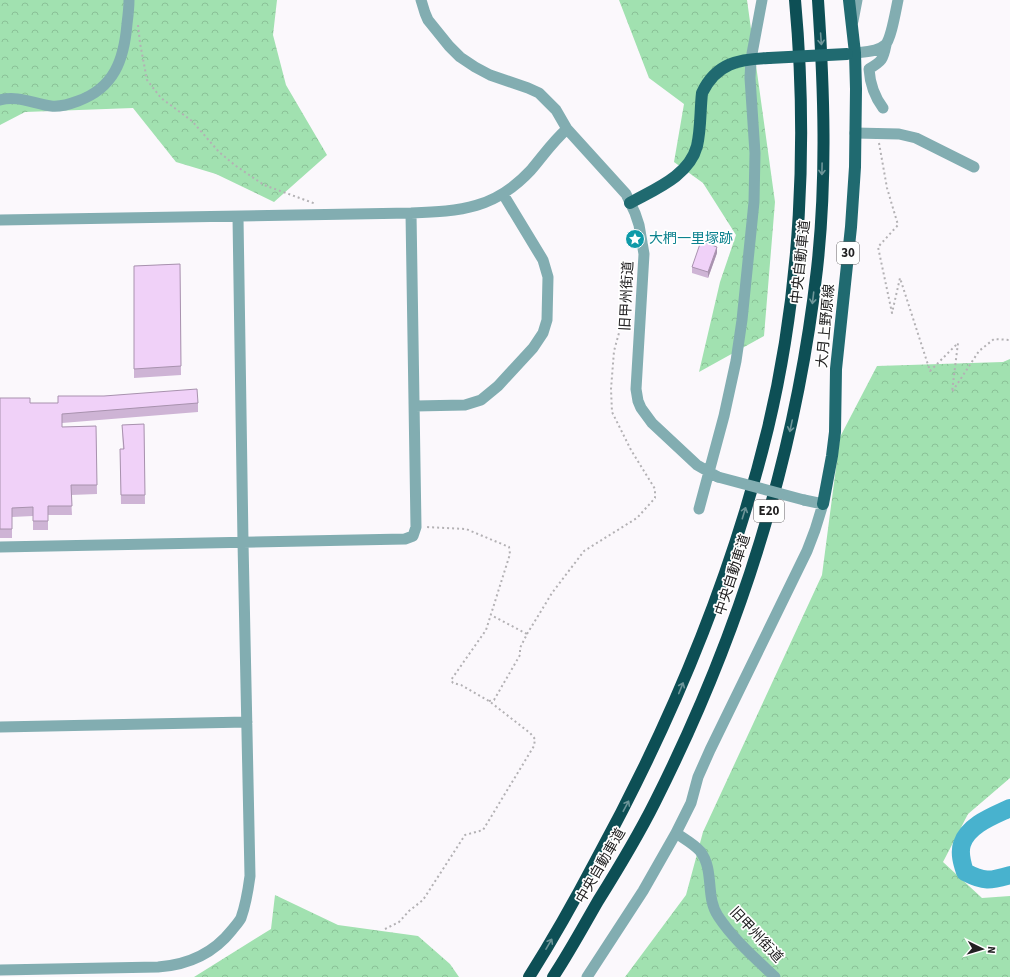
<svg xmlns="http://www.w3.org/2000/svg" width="1010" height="977" font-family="'Source Sans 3','Noto Sans JP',sans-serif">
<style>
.forest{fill:url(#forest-crowns)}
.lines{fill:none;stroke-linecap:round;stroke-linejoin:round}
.river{stroke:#48b2ce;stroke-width:18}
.path{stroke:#b3b1b4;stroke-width:2;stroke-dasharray:2 3;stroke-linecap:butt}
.minor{stroke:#82adb1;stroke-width:11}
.major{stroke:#206a70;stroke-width:12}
.highway{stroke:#0d4f55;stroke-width:12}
.minor-bridge{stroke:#82adb1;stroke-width:11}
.major-bridge{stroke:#206a70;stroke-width:12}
.wall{fill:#ceb4d5}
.shaded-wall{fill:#a892ae}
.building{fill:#f0d1f8;stroke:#a892ae}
.oneway{stroke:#6e9599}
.labels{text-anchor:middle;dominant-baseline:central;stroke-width:3.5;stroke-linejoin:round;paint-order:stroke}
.shield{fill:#fff;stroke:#646364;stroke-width:1}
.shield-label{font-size:13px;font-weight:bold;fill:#212021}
.culture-label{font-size:14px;fill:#0d838f;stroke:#fff;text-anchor:start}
.street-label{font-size:14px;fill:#212021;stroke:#fff}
</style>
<defs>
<pattern id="forest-crowns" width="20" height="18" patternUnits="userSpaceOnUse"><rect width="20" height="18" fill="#a1e1b0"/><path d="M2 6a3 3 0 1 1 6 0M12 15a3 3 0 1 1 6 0" fill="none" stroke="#8ac197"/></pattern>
</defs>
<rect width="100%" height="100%" fill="#fbf8fc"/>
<path class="forest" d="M0,0h277l-4,35 13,50 41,70 -53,47 -58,-28 -40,-12 -43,-54 -108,4 -25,13z
M619,0h128l28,202 -11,134 -65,36 21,-90 16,-47 -33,-52 -29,-21 10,-58 -35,-26z
M1010,359v419l-42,36 -25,48 39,36 28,-2v81h-385l61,-82 17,-63 119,-257 18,-138 37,-71 126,-4z
M275,895l63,30 80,11 32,28 9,13h-265l77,-48z"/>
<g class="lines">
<path class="river" d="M1010,808c-17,8 -42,17 -48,36 -3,9 0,19 3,28 19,10 25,9 45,3"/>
<path class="path" d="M138,25l2,18 7,37 14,18 31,23 27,31 17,14 28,19 52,19
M879,143l8,45 11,37 -20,22 14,66 8,-35 30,93 28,-28 -6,49 27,-41 15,-12 16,1
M527,634l25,-41 32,-42 53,-33 18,-20v-9l-24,-39 -19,-38 -1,-23 3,-38 16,-58
M489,701l5,-1 26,-45v-7l7,-14 -36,-19
M385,929l14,-7 10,-11 14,-11 42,-65 18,-5 51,-84 1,-7 -5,-6 -41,-32 -28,-16 -8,-2 -2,-3 35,-50 24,-76 -1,-7 -43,-18 -40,-2"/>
<path class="minor" d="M421,0l4,13 3,7 21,26 11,11 15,10 15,8 38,13 11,5 17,17 11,19 59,65 9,19 4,12 5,29 -8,135 2,12 3,7 11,15 45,42 21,12
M853,21l4,-21
M855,53c8,-1 23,-1 30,-8 6,-5 11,-36 13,-45
M0,100c18,-5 34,4 51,6 8,1 19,-2 27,-5 36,-13 46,-41 49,-77 1,-8 2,-16 2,-24
M883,108c-9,-12 -13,-24 -14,-39 13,-8 14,-9 17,-24
M855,133l44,1 17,4 58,29
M0,220l411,-7c50,-2 84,-4 120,-43 12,-14 22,-29 36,-41
M415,406l50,-1 16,-5 17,-14 35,-38 10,-15 4,-13 1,-43 -5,-17 -40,-66
M699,509l25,-93 12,-55 6,-41 12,-118 1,-49 -5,-75 1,-19 11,-59
M0,547l405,-8 8,-3 3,-9 -5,-314
M0,727l247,-5
M676,833c7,5 18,11 24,18 15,19 5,46 18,65 15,23 37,42 57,61
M0,970l158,-3c29,-2 55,-13 74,-37 3,-4 7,-8 9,-12 5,-14 7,-27 9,-42l-7,-334 -5,-325
M587,977l56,-86 33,-58 15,-30 7,-26 12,-27 97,-199 8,-21 8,-26 -19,-4"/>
<path class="major" d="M630,203c25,-14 59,-27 67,-57 4,-17 3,-35 5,-53 14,-30 37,-34 67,-35
M823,504l9,-48 3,-24 1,-63 15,-142 4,-60 1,-78 -1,-36 -6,-53"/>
<path class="highway" d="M529,977c24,-38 46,-77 67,-117 75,-137 135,-280 172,-432 33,-138 40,-287 27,-428
M553,977c16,-24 30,-50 45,-76 20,-32 40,-65 57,-99 84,-167 141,-347 162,-533 10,-89 7,-180 1,-269"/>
<path class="minor-bridge" d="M718,477l86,23"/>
<path class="major-bridge" d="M769,58l78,-4"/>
</g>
<path class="wall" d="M717,253l-9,25 -16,-5v-6z
M180,264l1,111 -47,3v-112z
M0,398l30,5h168v9l-136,11v4l34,-1 1,68 -26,1 1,20h-24v15h-15v-14l-21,1v21h-12z
M144,424l1,80h-24l-1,-55h3l-1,-24z"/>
<path class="shaded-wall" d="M717,247v6l-9,25v-6z"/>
<path class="building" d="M701,241l16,6 -9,25 -16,-5z
M180,264l1,102 -47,3v-103z
M197,389l1,14 -136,11v13l34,-1 1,59h-26l1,21h-24v15h-15v-14l-21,1v21h-12v-131h30v5h28v-7h46z
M144,424l1,71h-24l-1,-46h4l-2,-24z"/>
<defs><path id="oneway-shaft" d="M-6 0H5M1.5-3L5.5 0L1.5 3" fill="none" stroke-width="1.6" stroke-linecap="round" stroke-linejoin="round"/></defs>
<g class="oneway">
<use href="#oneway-shaft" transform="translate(821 39) rotate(86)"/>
<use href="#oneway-shaft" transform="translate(822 169) rotate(91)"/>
<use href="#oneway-shaft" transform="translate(813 298) rotate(97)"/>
<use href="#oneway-shaft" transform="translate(791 426) rotate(102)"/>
<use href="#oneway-shaft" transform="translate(744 513) rotate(-73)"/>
<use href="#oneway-shaft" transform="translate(681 688) rotate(-68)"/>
<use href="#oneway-shaft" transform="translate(626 806) rotate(-62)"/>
<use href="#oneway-shaft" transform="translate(549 944) rotate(-60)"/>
</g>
<defs>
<symbol id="sight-disc" viewBox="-11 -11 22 22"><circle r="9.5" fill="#0f9aa8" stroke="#fff"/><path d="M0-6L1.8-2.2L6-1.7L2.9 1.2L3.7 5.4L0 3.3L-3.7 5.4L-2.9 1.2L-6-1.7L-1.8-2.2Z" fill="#fff"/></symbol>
</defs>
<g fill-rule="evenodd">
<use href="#sight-disc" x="624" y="228" width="22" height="22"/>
</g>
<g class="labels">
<g class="shield">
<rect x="837" y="242" width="22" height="22" rx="3"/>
<rect x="754" y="500" width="30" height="22" rx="3"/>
</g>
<g class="shield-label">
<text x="848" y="253">30</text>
<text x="769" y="511">E20</text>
</g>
<g class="culture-label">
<text x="649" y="239">大椚一里塚跡</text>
</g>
<g class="street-label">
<text transform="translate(801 262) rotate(-84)">中央自動車道</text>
<text transform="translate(627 296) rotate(-87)">旧甲州街道</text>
<text transform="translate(826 326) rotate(-85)">大月上野原線</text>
<text transform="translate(733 575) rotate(-72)">中央自動車道</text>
<text transform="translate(601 866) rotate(-60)">中央自動車道</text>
<text transform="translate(756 935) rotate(47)">旧甲州街道</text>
</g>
</g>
<g transform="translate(982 949) rotate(95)" stroke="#ffffff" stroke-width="3" paint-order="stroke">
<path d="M0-3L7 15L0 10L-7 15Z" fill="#212021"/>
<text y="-6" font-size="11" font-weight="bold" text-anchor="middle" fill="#212021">N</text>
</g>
</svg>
